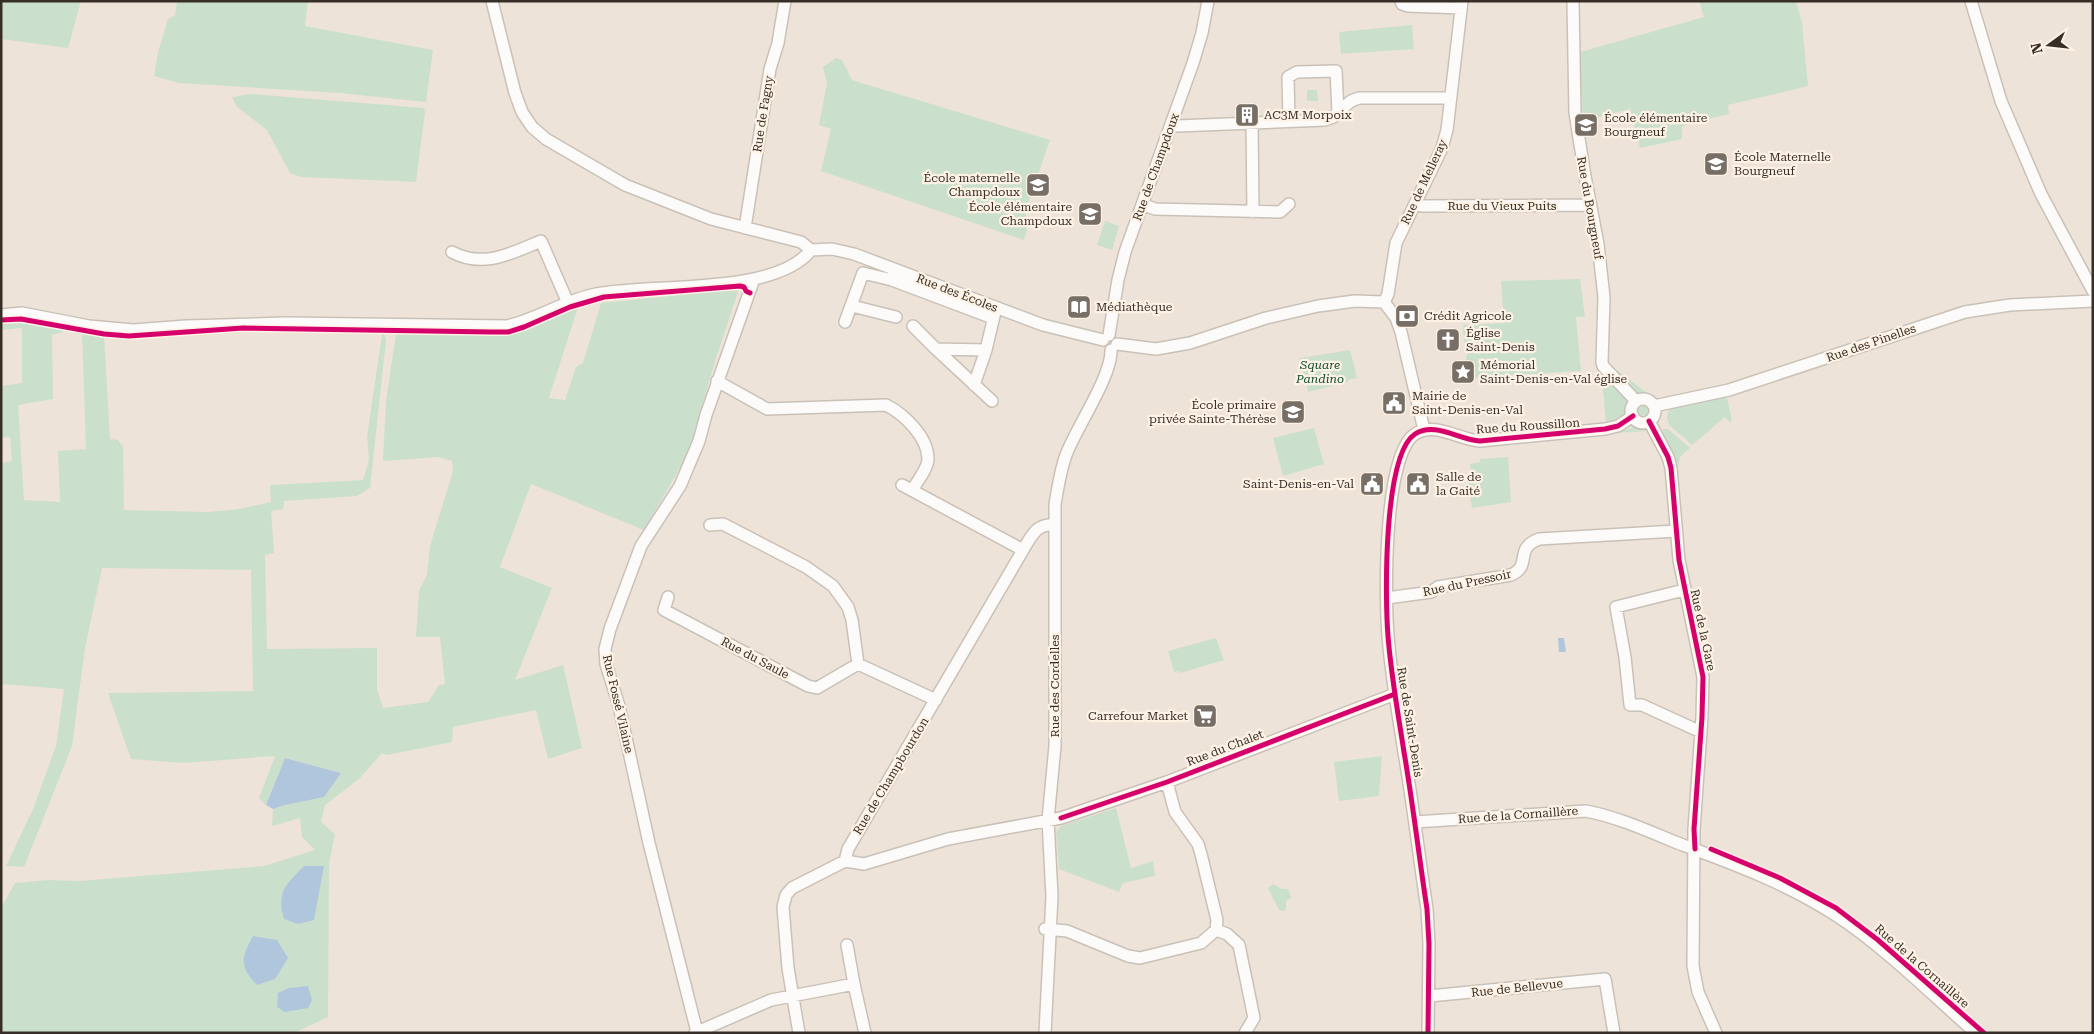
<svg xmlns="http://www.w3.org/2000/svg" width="2094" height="1034" font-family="'Roboto Serif',serif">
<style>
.green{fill:#cbe0cc}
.water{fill:#b0c6dc}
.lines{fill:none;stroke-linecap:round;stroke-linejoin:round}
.minor-casing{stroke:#c9c1b8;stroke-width:14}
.minor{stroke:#fcfbf9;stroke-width:11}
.cycleway-casing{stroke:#fef2e5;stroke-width:8}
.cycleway{stroke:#d6006c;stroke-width:5}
.labels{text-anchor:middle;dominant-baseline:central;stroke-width:4.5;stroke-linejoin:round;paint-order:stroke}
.street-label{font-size:12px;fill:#372f27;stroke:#fef2e5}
.poi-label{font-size:12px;fill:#372f27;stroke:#fef2e5;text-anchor:start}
.park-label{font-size:12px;font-style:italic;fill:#0e4c31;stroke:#fef2e5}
</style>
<rect width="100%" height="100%" fill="#eee3d8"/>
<path class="green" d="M1,1h80l-13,47 -67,-9z
M177,1h131l-3,25 128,24 -7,52 -87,-9 -160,-10 -25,-7 4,-24 10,-33 7,-4z
M1699,1h97l6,22 6,63 -80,19 1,9 -47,12v13l-42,9 -10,-39 -47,12 -3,-69 124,-35z
M1412,25l2,24 -73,5 -2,-22z
M836,58l6,2 10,20 198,60 -25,72 3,14 -4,14 -203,-69 10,-42 -12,-4 8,-42 -4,-16z
M1307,90h10l1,11h-11z
M250,94l174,14 1,4 -9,70 -115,-5 -11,-4 -23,-43 -30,-23 -5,-10z
M1105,221l14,5 -7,24 -15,-5z
M1580,279l5,38h-9l5,54 -113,7 -2,-22 2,-3 -1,-4 -2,-1 -2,-23 41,-2 -3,-42z
M739,289l-23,69 -28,96 -44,76 -113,-46 -31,83 52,21 -37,92 48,-15 19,83 -34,11 -12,-49 -83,17 -1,15 -65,13 -5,-2 -23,26 -34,26 -4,17 14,12 -6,30 -1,153 -34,16h-293v-125l14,-25 33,-3 31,1 185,-15 51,-16 -13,-13 -2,-19 -28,8 1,-17 12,-4 56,-32 -56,-15 -19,47 -7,-7 16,-42 -92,7 -52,-4 -23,-66 145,-2 -2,-121 -149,-2 -17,80 -13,98 -48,121 -18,-1 27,-57 23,-63 8,-57 -63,-5v-221l11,-2 -2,-24 -9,1v-52l21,-3v-55l-21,2v-7h23l39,6v3l-11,3 1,64 -35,6 6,95 36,2 -2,-51 28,-2 -4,-116 22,4 6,102 8,1 5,7 1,63 84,2 31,-3 32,-7 -1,-17 93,-5 6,-20 -2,-23 15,-102 2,-2 2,7 -16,148 -13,8 -73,5 -1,8 -12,2 3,42 -9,2 2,94 110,-1v41l6,19 45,-6 11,-17 6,-1 -5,-47h-24l3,-46 8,-16 3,-29 23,-75 -1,-10 -13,-4 -56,4 3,-60 10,-67 101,1 26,-4 55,-24 -29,91 16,2 11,-33 7,-4 18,-60z
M1350,350l7,28 -9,2v2l-40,10 -8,-34z
M1617,370l34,26 -14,-2 -23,-22z
M1602,379h5l19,18 2,8 -3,8 -12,8 -7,1z
M1724,397l3,1 5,22 -2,3 -5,-6 -33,28 -23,-20 -2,-8 2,-8z
M1637.5 410a5.5 5.5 0 1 1 11 0a5.5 5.5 0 1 1-11 0Z
M1636,426l8,1 2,4 -29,2z
M1314,428l10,36 -41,12 -10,-38z
M1664,429h4l22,19 -10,9 -2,10 -2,1 -2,-11 -12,-26z
M1508,457l3,45 -39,6 -5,-32 4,-1 -1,-11 10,-2v-3z
M1216,638l8,22 -44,13 -1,-2 -5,1 -6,-21z
M1382,756l-3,40 -40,5 -5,-39z
M1116,808l15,60 22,-7 2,15 -32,7 -4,9 -60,-23 -3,-37 5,-6z
M1273,884l9,5h6l3,9 -5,3v9l-2,1 -5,-1 -11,-22z"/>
<path class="water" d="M1558,638h6l2,14h-7z
M285,758l56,15 -17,24 -39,8 -12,4 -7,-4z
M304,866h20l-10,54 -16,4 -14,-5c-8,-27 2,-35 20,-53z
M253,936l24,4 11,18 -13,21 -18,6c-18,-19 -16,-27 -4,-49z
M308,986l4,14 -4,8 -23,4 -8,-5 1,-14 11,-5z"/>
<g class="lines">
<defs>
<path id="minor" d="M492,1l23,92 7,19 10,15 14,12 79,46 86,34 90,23 10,8
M1401,1l1,3 6,2 53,2
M1573,1l2,112 10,63 13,68 6,53 -2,65 1,4 33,35
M1971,1l30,100 40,93 52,97
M1338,112l13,-11 8,-3h91
M1252,123l1,89
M1172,124l5,2 148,-6 8,-3 5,-5 -2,-41 -39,1 -9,5 1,44
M1415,204l7,2 169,-1
M1144,205l11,4 125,3 9,-8
M745,228l25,-159 8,-26 7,-42
M811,250l21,-1 22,5 189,71 60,15
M452,252c31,17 60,1 89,-11l27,62
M892,280l101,38
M1384,302l4,-8 8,-51 46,-95 5,-18 15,-129
M1384,302l12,16 5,14 23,98
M852,306l44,11
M1,315l21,-2 67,13 44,4 53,-4 100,-3 221,3c31,-7 58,-26 89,-32 56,-11 179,2 215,-44
M845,322l18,-49 29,7 2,-6
M913,326l23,23
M1109,335l9,-55 7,-28 68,-189 9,-30 6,-32
M1117,344l39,5 34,-6 76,-25 52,-12 37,-5 29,1
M986,350l-50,-1 56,52
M717,381l50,28 119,-4c18,9 42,32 42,54 0,9 -11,23 -16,31
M974,385l12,-35 9,-38
M1631 411a12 12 0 1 1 24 0a12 12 0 1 1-24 0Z
M1654,406l75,-16 236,-78 45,-7 83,-4
M1649,421l19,36 3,11 8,92 24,117 -1,40 -8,112 -1,137 5,26 18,41
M902,485l121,65
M710,525l13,-1 83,43 27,19 15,21 4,13 6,44
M1684,590l-68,17 9,50 5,48h12l59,27
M668,597l-4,13 144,76 9,2 41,-24 78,36
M1387,598l44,-6 7,-5 73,-12c22,-10 2,-26 28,-36l137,-8
M1415,822l171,-11c31,6 60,19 89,31 56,21 112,41 162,74 50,33 94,78 139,117
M845,861l19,3 84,-25 113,-21 106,-36 228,-88
M1045,929l22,2 61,25 12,2 61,-15 15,-13 1,-10 -16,-66 -3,-10 -23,-32 -8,-30
M1216,930l11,4 12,11 15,73 -9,15
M847,945l7,39
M1429,996l176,-17 9,54
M697,1032l-48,-189 -30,-137 -13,-42 -1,-15 5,-20 31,-83 39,-60 19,-45 7,-26 48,-136
M695,1033l76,-33 83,-16 11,49
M799,1033l-11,-65 -5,-61 3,-12 6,-7 53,-27 3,-12 175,-299c8,-13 13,-27 32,-25
M1045,1033l7,-137 -4,-76 7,-74v-242c3,-16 5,-33 11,-49 10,-27 46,-79 45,-105
M1428,1033l1,-89 -2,-35c-8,-52 -14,-105 -23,-157 -6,-39 -13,-77 -16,-116 -3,-37 -5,-181 27,-202 20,-13 44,6 65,7l125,-12 13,-3 15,-10"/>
</defs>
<use href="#minor" class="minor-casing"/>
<use href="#minor" class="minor"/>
<defs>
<path id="cycleway" d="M1,320l20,-1 83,15 25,2 114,-8 248,4h17l16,-5 46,-20 34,-10 136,-11 4,1 2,4 4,2
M1649,421l19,36 3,11 8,92 24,117 -1,40 -8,112 1,20
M1061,818l106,-36 228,-88
M1711,849l69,29 56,30 42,32 106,93
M1428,1033l1,-89 -2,-35c-8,-52 -14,-105 -23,-157 -6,-39 -13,-77 -16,-116 -3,-37 -5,-181 27,-202 20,-13 44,6 65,7l125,-12 13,-3 15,-10"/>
</defs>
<use href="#cycleway" class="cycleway-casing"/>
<use href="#cycleway" class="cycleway"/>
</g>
<defs>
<symbol id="building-square" viewBox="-11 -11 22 22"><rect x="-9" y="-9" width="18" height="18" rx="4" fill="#776e65" stroke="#fef2e5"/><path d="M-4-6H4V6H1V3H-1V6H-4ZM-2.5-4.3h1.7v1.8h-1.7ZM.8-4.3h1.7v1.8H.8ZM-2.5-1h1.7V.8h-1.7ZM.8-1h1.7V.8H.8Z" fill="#fff"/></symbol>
<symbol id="school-square" viewBox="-11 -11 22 22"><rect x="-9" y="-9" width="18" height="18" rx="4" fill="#776e65" stroke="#fef2e5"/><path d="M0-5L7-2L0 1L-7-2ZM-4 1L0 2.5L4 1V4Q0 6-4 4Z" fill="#fff"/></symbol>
<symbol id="library-square" viewBox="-11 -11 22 22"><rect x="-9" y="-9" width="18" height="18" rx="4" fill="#776e65" stroke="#fef2e5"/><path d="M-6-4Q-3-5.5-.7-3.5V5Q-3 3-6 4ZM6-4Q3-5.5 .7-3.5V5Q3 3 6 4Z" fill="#fff"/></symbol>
<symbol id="bank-square" viewBox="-11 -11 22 22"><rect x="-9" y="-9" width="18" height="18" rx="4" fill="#776e65" stroke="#fef2e5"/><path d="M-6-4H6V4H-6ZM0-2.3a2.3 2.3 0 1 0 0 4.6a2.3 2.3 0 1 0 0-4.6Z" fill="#fff"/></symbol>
<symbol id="church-square" viewBox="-11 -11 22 22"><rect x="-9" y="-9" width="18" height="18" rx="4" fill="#776e65" stroke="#fef2e5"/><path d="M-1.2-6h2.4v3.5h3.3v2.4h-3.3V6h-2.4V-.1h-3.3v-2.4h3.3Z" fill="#fff"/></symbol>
<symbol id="sight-square" viewBox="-11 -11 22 22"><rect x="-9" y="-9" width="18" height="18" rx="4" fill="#776e65" stroke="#fef2e5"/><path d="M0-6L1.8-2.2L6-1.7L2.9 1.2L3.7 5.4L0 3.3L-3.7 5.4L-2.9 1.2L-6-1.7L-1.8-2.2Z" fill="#fff"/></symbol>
<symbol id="civic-square" viewBox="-11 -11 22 22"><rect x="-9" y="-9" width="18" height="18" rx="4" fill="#776e65" stroke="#fef2e5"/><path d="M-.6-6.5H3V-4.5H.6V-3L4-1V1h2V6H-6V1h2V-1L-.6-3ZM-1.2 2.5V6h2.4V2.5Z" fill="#fff"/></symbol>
<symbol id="supermarket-square" viewBox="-11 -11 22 22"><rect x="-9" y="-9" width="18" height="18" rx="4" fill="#776e65" stroke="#fef2e5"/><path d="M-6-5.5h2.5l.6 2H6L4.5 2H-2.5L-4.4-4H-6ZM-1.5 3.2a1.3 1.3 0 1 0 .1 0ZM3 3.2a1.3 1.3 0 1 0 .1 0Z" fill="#fff"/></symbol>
</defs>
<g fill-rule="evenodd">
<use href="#building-square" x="1233" y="101" width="28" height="28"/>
<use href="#school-square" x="1572" y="111" width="28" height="28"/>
<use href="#school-square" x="1702" y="150" width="28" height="28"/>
<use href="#school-square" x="1024" y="171" width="28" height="28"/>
<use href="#school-square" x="1076" y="200" width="28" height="28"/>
<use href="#library-square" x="1065" y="293" width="28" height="28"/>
<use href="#bank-square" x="1393" y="302" width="28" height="28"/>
<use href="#church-square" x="1434" y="326" width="28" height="28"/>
<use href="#sight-square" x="1449" y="358" width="28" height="28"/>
<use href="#civic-square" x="1380" y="389" width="28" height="28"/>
<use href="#school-square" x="1279" y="398" width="28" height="28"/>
<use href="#civic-square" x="1358" y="470" width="28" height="28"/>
<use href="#civic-square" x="1404" y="470" width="28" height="28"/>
<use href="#supermarket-square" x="1191" y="702" width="28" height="28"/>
</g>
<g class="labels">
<g class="street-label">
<text transform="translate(763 114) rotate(-81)">Rue de Fagny</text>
<text transform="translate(1156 167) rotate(-70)">Rue de Champdoux</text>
<text transform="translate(1424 182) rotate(-65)">Rue de Melleray</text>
<text x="1502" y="206">Rue du Vieux Puits</text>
<text transform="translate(1590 208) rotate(80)">Rue du Bourgneuf</text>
<text transform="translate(957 293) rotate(21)">Rue des Écoles</text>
<text transform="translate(1871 343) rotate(-19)">Rue des Pinelles</text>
<text transform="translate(1528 426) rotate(-4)">Rue du Roussillon</text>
<text transform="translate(1467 583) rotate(-12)">Rue du Pressoir</text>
<text transform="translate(1703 630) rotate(78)">Rue de la Gare</text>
<text transform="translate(755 658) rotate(28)">Rue du Saule</text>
<text transform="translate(1055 686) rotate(-90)">Rue des Cordelles</text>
<text transform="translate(618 704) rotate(77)">Rue Fossé Vilaine</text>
<text transform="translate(1410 722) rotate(81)">Rue de Saint-Denis</text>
<text transform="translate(1225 748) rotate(-21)">Rue du Chalet</text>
<text transform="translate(891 776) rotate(-59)">Rue de Champbourdon</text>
<text transform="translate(1518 815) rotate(-4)">Rue de la Cornaillère</text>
<text transform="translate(1922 966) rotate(41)">Rue de la Cornaillère</text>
<text transform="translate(1517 988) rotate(-6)">Rue de Bellevue</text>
</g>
<g class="poi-label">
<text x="1264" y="115">AC3M Morpoix</text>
<text x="1604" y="118">École élémentaire<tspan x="1604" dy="14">Bourgneuf</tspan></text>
<text x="1734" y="157">École Maternelle<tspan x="1734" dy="14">Bourgneuf</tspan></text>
<text x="1020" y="178" text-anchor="end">École maternelle<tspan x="1020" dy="14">Champdoux</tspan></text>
<text x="1072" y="207" text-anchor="end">École élémentaire<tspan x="1072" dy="14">Champdoux</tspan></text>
<text x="1096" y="307">Médiathèque</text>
<text x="1424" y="316">Crédit Agricole</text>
<text x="1466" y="333">Église<tspan x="1466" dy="14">Saint-Denis</tspan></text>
<text x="1480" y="365">Mémorial<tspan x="1480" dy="14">Saint-Denis-en-Val église</tspan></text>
<text x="1412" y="396">Mairie de<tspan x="1412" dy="14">Saint-Denis-en-Val</tspan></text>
<text x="1276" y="405" text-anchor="end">École primaire<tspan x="1276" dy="14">privée Sainte-Thérèse</tspan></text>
<text x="1436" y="477">Salle de<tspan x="1436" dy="14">la Gaité</tspan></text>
<text x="1354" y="484" text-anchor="end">Saint-Denis-en-Val</text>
<text x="1188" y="716" text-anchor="end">Carrefour Market</text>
</g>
<g class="park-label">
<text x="1320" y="365">Square<tspan x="1320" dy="14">Pandino</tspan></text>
</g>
</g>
<rect width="2094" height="1034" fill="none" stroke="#372f27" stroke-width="5"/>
<g transform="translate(2049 45) rotate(255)" stroke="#fef2e5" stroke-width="4" paint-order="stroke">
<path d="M0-4L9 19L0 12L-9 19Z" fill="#372f27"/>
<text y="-8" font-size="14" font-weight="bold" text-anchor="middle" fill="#372f27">N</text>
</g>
</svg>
